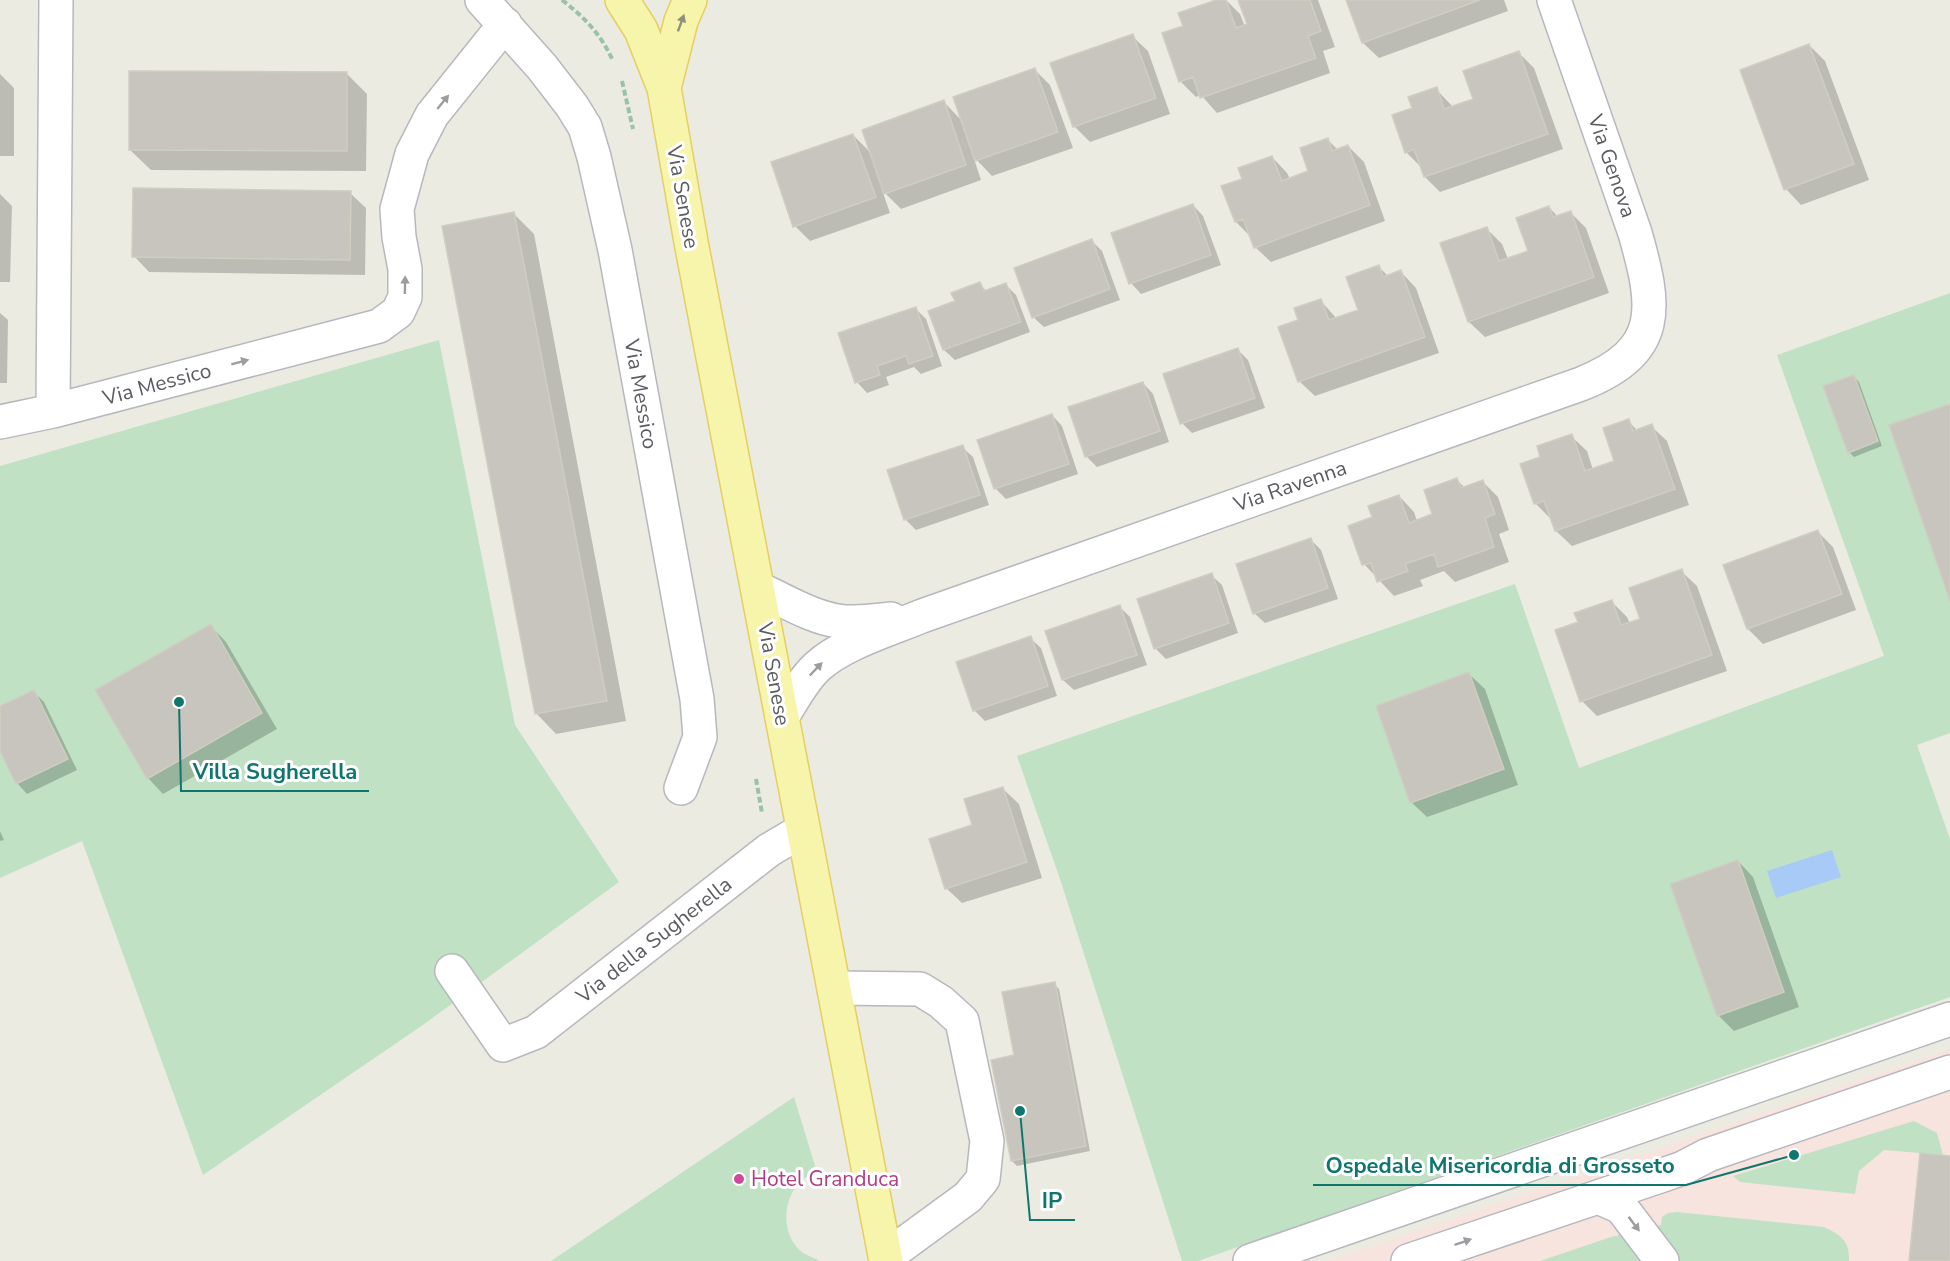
<svg xmlns="http://www.w3.org/2000/svg" width="1950" height="1261" font-family="'Nunito Sans',sans-serif">
<style>
.medical{fill:#f8e4de}
.green{fill:#c0e1c4}
.water{fill:#a7caf7}
.shadow{fill:#0003}
.building{fill:#c7c5be;stroke:#d0cdc1;stroke-width:1.5}
.lines{fill:none;stroke-linecap:round;stroke-linejoin:round}
.minor-casing{stroke:#b7b8bd;stroke-width:36}
.major-casing{stroke:#e4cf63;stroke-width:36}
.path{stroke:#9ac1aa;stroke-width:4;stroke-dasharray:6 3;stroke-linecap:butt}
.minor{stroke:#fff;stroke-width:33}
.major{stroke:#f7f4ab;stroke-width:33}
.oneway{fill:#91917b}
.oneway2{fill:#9c9da0}
.hotel-dot{fill:#d1479c;stroke:#fff;stroke-width:2}
.labels{text-anchor:middle;dominant-baseline:central;stroke-width:6;stroke-linejoin:round;paint-order:stroke}
.street-label{font-size:21px;fill:#5a5c61;stroke:#fff}
.hotel-label{font-size:21px;fill:#b23c85;stroke:#fff;text-anchor:start}
.leader{fill:none;stroke:#0f766e;stroke-width:2}
.callout-dot{fill:#0f766e;stroke:#fff;stroke-width:2}
.callout-label{font-size:22px;text-anchor:middle;font-weight:bold;fill:#0f766e;stroke:#fff;stroke-width:6;stroke-linejoin:round;paint-order:stroke}
</style>
<rect width="100%" height="100%" fill="#ecebe2"/>
<path class="medical" d="M1950,1049v212h-622z"/>
<path class="green" d="M1950,293v440l-33,12 33,94v158l-752,264h-16l-122,-382 -43,-123 498,-172 64,184 305,-112 -107,-301z
M439,340l76,385 104,157 -199,145 -217,148 -121,-334 -82,37v-412z
M794,1097l22,72c-7,6 -16,12 -21,19 -13,19 -12,50 8,65 5,3 12,5 17,8h-269z
M1914,1121l23,12 6,22 -59,-5 -25,21 -4,23 -115,-12 -7,-6z
M1677,1212l147,15c17,8 26,14 25,34h-309l71,-24 50,-12 1,-8 6,-4z"/>
<path class="water" d="M1832,850l9,27 -65,21 -9,-27z"/>
<path class="shadow" d="M1220,0h6l14,14 5,13 4,-2 -9,-25h78l17,47 -12,4 7,22 -113,40 -16,-18 -5,2 -15,-15 -17,-48 21,-7z
M1347,0h157l4,11 -129,47 -16,-15z
M1132,36l16,15 22,63 -80,28 -16,-16z
M1809,45l16,16 44,119 -68,25 -15,-16z
M1519,53l15,15 29,81 -123,43 -15,-15 -4,-10 -15,-15 8,-43 22,-20 17,18 22,-7z
M1035,70l15,15 23,63 -81,28 -19,-20 8,24 -80,29 -19,-19 8,23 -80,28 -15,-15 58,-91 19,19 72,-52 19,20z
M346,73l21,21 -1,77 -215,-1 -21,-20z
M0,74l14,14v68h-14z
M1328,140l10,10 10,-4 16,16 21,59 -114,41 -16,-15 -4,-10 -15,-15 8,-42 28,-23 15,16 3,6 20,-7z
M350,193l16,15 -1,67 -216,-3 -15,-16z
M0,194l12,12 -2,76h-10z
M1193,205l10,11 18,49 -80,29 -10,-11 -18,-49z
M1549,207l9,10 13,-4 15,15 23,65 -124,44 -16,-15 17,-94 16,16 6,15 22,-8z
M514,214l20,20 92,487 -70,13 -20,-21z
M1092,241l10,10 18,49 -76,27 -11,-10z
M1379,267l10,10 12,-5 15,16 23,65 -124,43 -16,-15 1,-60 21,-20 16,18 22,-8z
M980,284l7,8 19,-7 10,10 14,37 -75,28 -11,-10 -14,-38 26,-10z
M916,309l10,10 16,47 -21,8 -7,-7 -28,10 3,8 -22,8 -10,-11z
M0,313l8,7 -1,63h-7z
M1238,350l10,10 17,48 -73,25 -10,-10z
M1854,377l5,5 23,64 -28,11 -5,-5z
M1143,383l10,11 16,48 -72,25 -11,-11z
M1052,415l10,11 16,48 -72,25 -11,-11z
M1628,421l10,10 13,-5 16,15 22,64 -117,41 -16,-15 -5,-12 -16,-16 7,-46 29,-21 16,15 6,19 23,-8z
M962,447l11,10 16,48 -73,25 -10,-10 -17,-49z
M1457,480l8,8 18,-6 15,15 11,33 -10,4 10,28 -54,20 -11,-11 -24,9 3,6 -29,10 -30,-32 9,-46 26,-22 15,16 3,9 17,-6z
M1818,532l15,15 23,63 -93,34 -15,-15z
M1311,540l10,10 17,49 -73,24 -11,-10z
M1681,571l16,15 30,85 -130,45 -15,-15 -2,-78 32,-21 15,15 3,7 11,-4z
M1211,575l11,10 16,48 -72,26 -11,-11z
M1120,607l10,10 17,48 -73,25 -11,-10z
M211,626l15,16 51,87 -114,65 -15,-16z
M1030,638l11,10 16,48 -72,25 -11,-11z
M1469,674l16,15 33,96 -91,32 -16,-15z
M34,692l10,10 33,68 -50,24 -10,-11 -17,-35v-40z
M1003,789l16,15 23,74 -80,25 -16,-15z
M0,831l4,9 -4,1z
M1738,861l15,16 46,130 -65,24 -16,-16z
M1054,984l5,5 31,162 -73,15 -5,-5 4,-105z"/>
<path class="building" d="M1216,0h10l10,28 11,-4 -9,-24h72l11,31 -13,5 8,22 -116,40 -7,-21 -14,5 -17,-49 21,-7 -5,-13z
M1346,0h134l-118,43z
M1133,34l23,64 -83,29 -23,-64z
M1809,44l45,120 -70,26 -44,-120z
M1519,51l29,83 -124,43 -10,-28 -9,4 -13,-38 20,-7 -4,-11 29,-10 7,22 29,-10 -10,-28z
M1035,68l23,64 -83,29 -22,-64z
M129,71l218,1v79l-218,-1z
M944,100l22,65 -82,29 -22,-64z
M853,134l23,63 -83,30 -22,-65z
M1328,138l4,13 16,-6 22,60 -116,43 -11,-29 -8,3 -14,-36 21,-7 -4,-11 34,-12 10,25 26,-10 -8,-23z
M133,188l218,3 -1,69 -218,-3z
M1193,204l18,51 -82,29 -18,-51z
M1549,206l4,11 18,-6 23,66 -126,45 -28,-79 47,-16 12,34 29,-10 -12,-33z
M514,212l93,489 -72,13 -93,-488z
M1092,239l18,50 -78,29 -18,-50z
M1379,265l4,12 18,-7 24,67 -127,45 -20,-55 20,-7 -4,-12 27,-9 8,21 29,-10 -12,-33z
M980,282l4,9 22,-8 15,39 -78,28 -15,-39 27,-10 -4,-8z
M916,307l17,49 -24,8 -3,-8 -29,10 3,9 -25,8 -17,-50z
M1238,348l17,50 -75,26 -17,-50z
M1854,375l24,66 -30,12 -25,-67z
M1143,382l17,49 -75,26 -17,-50z
M1950,404v197l-61,-176z
M1052,414l17,50 -75,25 -17,-49z
M1629,419l4,12 19,-7 23,65 -120,42 -11,-30 -10,3 -14,-40 20,-7 -3,-11 35,-12 13,37 29,-10 -11,-33z
M963,445l17,50 -76,25 -17,-50z
M1457,478l4,10 22,-8 12,34 -10,4 9,29 -56,20 -4,-13 -29,10 3,7 -31,11 -6,-19 -9,2 -14,-39 24,-9 -4,-11 31,-11 10,28 23,-9 -8,-24z
M1818,530l24,64 -95,35 -24,-64z
M1311,538l17,50 -75,26 -17,-50z
M1682,569l30,86 -132,47 -25,-72 23,-8 -4,-9 38,-13 9,25 19,-6 -11,-31z
M1212,573l17,50 -75,26 -17,-50z
M1120,605l17,50 -75,25 -17,-49z
M211,624l51,89 -115,66 -52,-89z
M1031,636l17,50 -75,25 -17,-49z
M1469,672l35,97 -94,34 -34,-97z
M34,690l34,69 -52,25 -16,-33v-45z
M1003,787l24,75 -82,27 -16,-50 43,-14 -8,-26z
M1738,860l46,132 -67,24 -47,-132z
M1055,982l31,164 -75,15 -20,-101 23,-5 -12,-63z
M1920,1153l30,3v105h-41z"/>
<g class="lines">
<defs>
<path id="minor" d="M482,0l60,67 30,39 13,21 9,30 21,93 82,449 3,38 -19,51
M53,411l3,-411
M0,422l53,-11 326,-85 19,-14 7,-15v-28l-6,-32 -2,-28 15,-55 20,-39 73,-91
M759,589c25,11 52,28 79,32 18,3 35,0 53,-2
M782,717c11,-17 20,-36 35,-50 24,-23 74,-38 105,-51l659,-232c83,-33 75,-77 54,-151l-81,-233
M452,971l51,74 33,-13 233,-182 34,-20
M834,988l86,1 21,13 21,19 25,120 -4,38 -15,18 -82,60
M1598,1197l23,10 41,54
M1250,1261l700,-242
M1408,1261l255,-86 20,-7 25,-13 242,-83"/>
<path id="major" d="M622,0l19,30 23,58 27,154 195,1019
M664,88l17,-67 9,-21"/>
</defs>
<use href="#minor" class="minor-casing"/>
<use href="#major" class="major-casing"/>
<path class="path" d="M562,0c22,17 39,34 51,61
M622,81l11,48
M756,779l6,34"/>
<use href="#minor" class="minor"/>
<use href="#major" class="major"/>
</g>
<defs><path id="oneway-solid" d="M-6-.8H1V-3.2L6.5 0L1 3.2V.8H-6Z" transform="scale(1.5)"/></defs>
<use class="oneway" href="#oneway-solid" transform="translate(681 23) rotate(-70)"/>
<g class="oneway2">
<use href="#oneway-solid" transform="translate(443 102) rotate(-51)"/>
<use href="#oneway-solid" transform="translate(405 285) rotate(-89)"/>
<use href="#oneway-solid" transform="translate(240 362) rotate(-15)"/>
<use href="#oneway-solid" transform="translate(816 669) rotate(-46)"/>
<use href="#oneway-solid" transform="translate(1634 1224) rotate(53)"/>
<use href="#oneway-solid" transform="translate(1463 1242) rotate(-19)"/>
</g>
<circle class="hotel-dot" cx="739" cy="1179" r="6"/>
<g class="labels">
<g class="street-label">
<text transform="translate(1612 166) rotate(71)">Via Genova</text>
<text transform="translate(683 197) rotate(80)">Via Senese</text>
<text transform="translate(157 384) rotate(-15)">Via Messico</text>
<text transform="translate(641 394) rotate(80)">Via Messico</text>
<text transform="translate(1290 486) rotate(-19)">Via Ravenna</text>
<text transform="translate(774 674) rotate(80)">Via Senese</text>
<text transform="translate(654 940) rotate(-38)">Via della Sugherella</text>
</g>
<g class="hotel-label">
<text x="751" y="1179">Hotel Granduca</text>
</g>
</g>
<path class="leader" d="M179 702L181 791H369M1794 1155L1686 1185H1313M1020 1111L1030 1220H1075"/>
<g class="callout-dot">
<circle cx="179" cy="702" r="6"/>
<circle cx="1794" cy="1155" r="6"/>
<circle cx="1020" cy="1111" r="6"/>
</g>
<g class="callout-label">
<text x="275" y="779">Villa Sugherella</text>
<text x="1500" y="1173">Ospedale Misericordia di Grosseto</text>
<text x="1052" y="1208">IP</text>
</g>
</svg>
